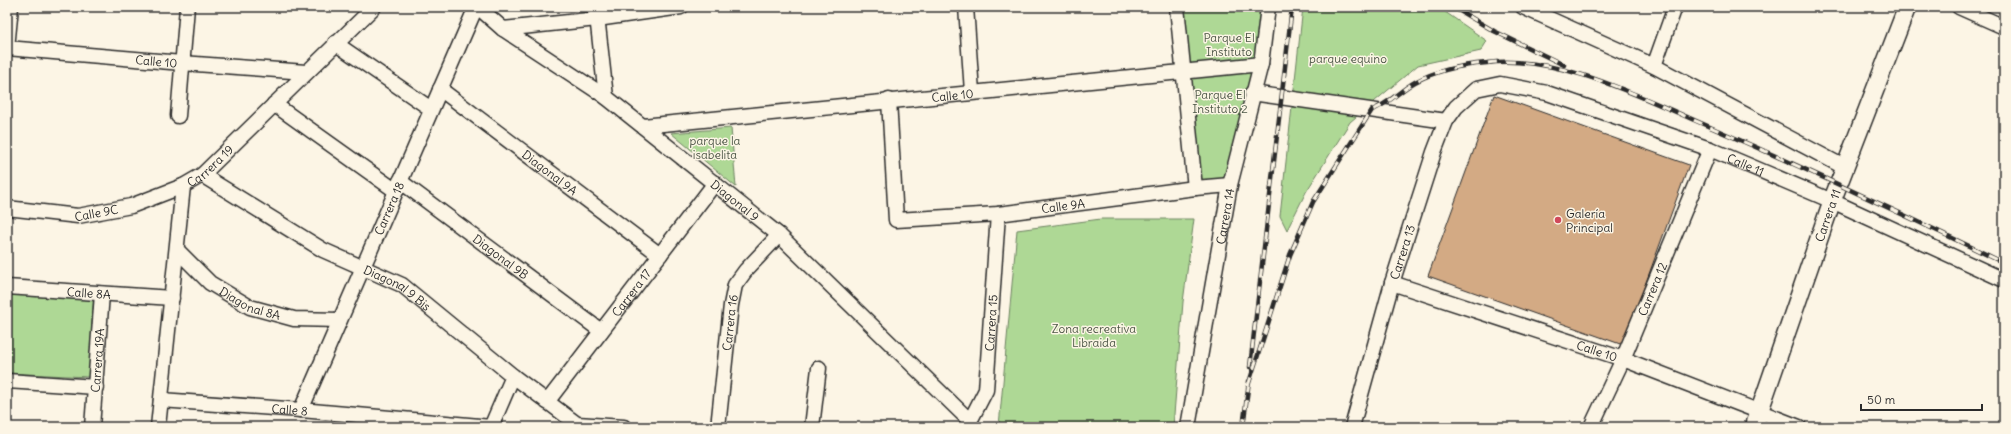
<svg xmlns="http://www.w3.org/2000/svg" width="2011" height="434" font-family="Delius,sans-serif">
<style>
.green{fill:#aed895;stroke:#6c8260}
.building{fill:#d3aa84;stroke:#2b2b2b}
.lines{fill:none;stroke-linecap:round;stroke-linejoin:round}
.minor-casing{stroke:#2b2b2b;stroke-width:17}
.tertiary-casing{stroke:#2b2b2b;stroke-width:20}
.minor{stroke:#fcf5e5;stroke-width:14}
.tertiary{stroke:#fcf5e5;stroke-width:17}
.rail-casing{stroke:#2b2b2b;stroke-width:4.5}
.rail{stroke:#fcf5e5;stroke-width:3;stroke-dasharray:9;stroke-linecap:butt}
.poi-dot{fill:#d1495b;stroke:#fcf5e5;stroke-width:1.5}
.labels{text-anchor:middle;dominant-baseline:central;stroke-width:3;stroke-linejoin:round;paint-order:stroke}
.park-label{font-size:12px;fill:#4c5646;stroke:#fcf5e5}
.street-label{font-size:12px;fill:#2b2b2b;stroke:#fcf5e5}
.poi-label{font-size:12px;fill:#2b2b2b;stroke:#fcf5e5;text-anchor:start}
</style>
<rect width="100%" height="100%" fill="#fcf5e5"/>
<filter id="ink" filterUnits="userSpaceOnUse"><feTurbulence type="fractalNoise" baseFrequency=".025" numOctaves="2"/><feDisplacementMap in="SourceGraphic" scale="8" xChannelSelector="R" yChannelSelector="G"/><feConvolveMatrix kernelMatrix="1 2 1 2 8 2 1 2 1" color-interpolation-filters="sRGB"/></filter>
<g filter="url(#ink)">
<path class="green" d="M1179,7h90l-39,177 -35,3z
M1303,7h135l49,34 -6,10 -63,14 -68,57 -44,70 -19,38 -7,-14z
M731,128l5,59 -65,-54z
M1101,219h93l-11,83 -10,125h-180l6,-1 18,-196z
M7,285l87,4 -5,88 -82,-4z"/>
<path class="building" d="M1494,95l195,70 -66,180 -195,-69z"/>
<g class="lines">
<defs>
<g id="minor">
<path id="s1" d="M478,7l25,22 103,68 173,138 191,186"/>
<path d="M596,7l10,90"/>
<path d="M966,7l6,85"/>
<path d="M1177,7l18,181"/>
<path d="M1523,7l131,59 190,101"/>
<path d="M1959,7l45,20"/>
<path d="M503,29l94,-10 84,-12"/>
<path d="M335,43l96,66"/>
<path id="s2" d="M7,48l175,15 124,9"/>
<path d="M7,48l4,-41"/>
<path d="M1654,66l21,-59"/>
<path id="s3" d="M440,89l220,166"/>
<path d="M1252,93l194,28"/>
<path id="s4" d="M889,100l7,120 102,-6 197,-26 35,-3"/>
<path d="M274,104l122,87"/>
<path d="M178,116l9,-109"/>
<path id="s5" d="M643,126l618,-62"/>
<path id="s6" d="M202,175l121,75 79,35 111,91 64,48 47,3"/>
<path id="s7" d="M400,181l201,150"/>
<path id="s8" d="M7,208l71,8 53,-10 52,-20 19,-11 172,-168"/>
<path id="s9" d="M177,250l33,33 40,24 44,12 45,1"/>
<path id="s10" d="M1392,283l231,76 176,68"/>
<path id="s11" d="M7,287l165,11"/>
<path d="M7,381l89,6"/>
<path id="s12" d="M161,400l140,10 190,17"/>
<path id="s13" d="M547,402l168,-219"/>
<path id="s14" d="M301,410l175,-403"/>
<path id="s15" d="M92,427l10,-133"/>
<path d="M158,427l25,-241"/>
<path d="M491,427l22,-51"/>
<path id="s16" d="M718,427l13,-122 4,-20 11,-15 33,-35"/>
<path d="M812,427l7,-59"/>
<path id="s17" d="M967,427l19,-37 12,-176"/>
<path id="s18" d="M1188,427l42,-242 31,-121 7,-57"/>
<path id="s19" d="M1352,427l40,-144 42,-131 12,-31 10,-14 20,-18 24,-5 47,9 163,56 122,52 172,79"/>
<path id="s20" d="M1591,427l32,-68 87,-210"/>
</g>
<g id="tertiary">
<path id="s21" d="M1754,427l78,-226 75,-194"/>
</g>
</defs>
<use href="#minor" class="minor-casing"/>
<use href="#tertiary" class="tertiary-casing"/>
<use href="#minor" class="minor"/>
<use href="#tertiary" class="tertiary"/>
<defs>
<path id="rail" d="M1453,7l41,24 70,34
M1250,367l42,-360
M1248,386l42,-131 23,-53 59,-92c17,-6 27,-19 43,-28 22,-12 48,-17 72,-19 73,-9 157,36 223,64 99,43 197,89 294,136
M1243,427l6,-46"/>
</defs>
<use href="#rail" class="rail-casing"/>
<use href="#rail" class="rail"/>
</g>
</g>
<circle class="poi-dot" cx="1558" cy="220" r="4"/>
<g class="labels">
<g class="park-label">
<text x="1229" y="37">Parque El<tspan x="1229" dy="14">Instituto</tspan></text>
<text x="1348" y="58">parque equino</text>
<text x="1220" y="94">Parque El<tspan x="1220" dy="14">Instituto 2</tspan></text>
<text x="715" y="140">parque la<tspan x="715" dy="14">isabelita</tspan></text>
<text x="1094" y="328">Zona recreativa<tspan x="1094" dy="14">Libraida</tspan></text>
</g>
<g class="street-label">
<text stroke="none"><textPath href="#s2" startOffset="150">Calle 10</textPath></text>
<text stroke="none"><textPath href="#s5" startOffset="311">Calle 10</textPath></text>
<text stroke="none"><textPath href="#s8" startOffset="215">Carrera 19</textPath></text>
<text stroke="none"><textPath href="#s19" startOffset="648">Calle 11</textPath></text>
<text stroke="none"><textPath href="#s3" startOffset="138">Diagonal 9A</textPath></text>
<text stroke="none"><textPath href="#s1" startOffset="322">Diagonal 9</textPath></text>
<text stroke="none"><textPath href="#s4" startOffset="288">Calle 9A</textPath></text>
<text stroke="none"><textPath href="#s14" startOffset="220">Carrera 18</textPath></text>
<text stroke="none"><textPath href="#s8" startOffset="90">Calle 9C</textPath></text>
<text stroke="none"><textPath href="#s18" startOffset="214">Carrera 14</textPath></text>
<text stroke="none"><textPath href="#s21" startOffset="224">Carrera 11</textPath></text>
<text stroke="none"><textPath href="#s19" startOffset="182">Carrera 13</textPath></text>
<text stroke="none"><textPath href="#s7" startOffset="126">Diagonal 9B</textPath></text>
<text stroke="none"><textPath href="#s6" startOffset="226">Diagonal 9 Bis</textPath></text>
<text stroke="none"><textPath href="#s20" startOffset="151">Carrera 12</textPath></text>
<text stroke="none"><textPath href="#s13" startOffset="138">Carrera 17</textPath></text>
<text stroke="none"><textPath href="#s11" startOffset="82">Calle 8A</textPath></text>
<text stroke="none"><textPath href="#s9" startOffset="92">Diagonal 8A</textPath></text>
<text stroke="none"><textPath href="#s16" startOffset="105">Carrera 16</textPath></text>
<text stroke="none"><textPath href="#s17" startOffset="109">Carrera 15</textPath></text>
<text stroke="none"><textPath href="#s10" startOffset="216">Calle 10</textPath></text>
<text stroke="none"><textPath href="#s15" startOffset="67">Carrera 19A</textPath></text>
<text stroke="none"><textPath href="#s12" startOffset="129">Calle 8</textPath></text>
</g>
<g class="poi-label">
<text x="1566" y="213">Galería<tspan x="1566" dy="14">Principal</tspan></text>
</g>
</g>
<rect width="2011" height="434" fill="none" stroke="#fcf5e5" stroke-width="24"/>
<rect x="12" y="12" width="1987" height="410" fill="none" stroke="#2b2b2b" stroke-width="1.5" filter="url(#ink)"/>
<path d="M1861 404v6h121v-6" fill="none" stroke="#2b2b2b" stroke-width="2"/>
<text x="1867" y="404" font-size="12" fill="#2b2b2b" stroke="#fcf5e5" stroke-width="3" paint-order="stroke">50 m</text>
</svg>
